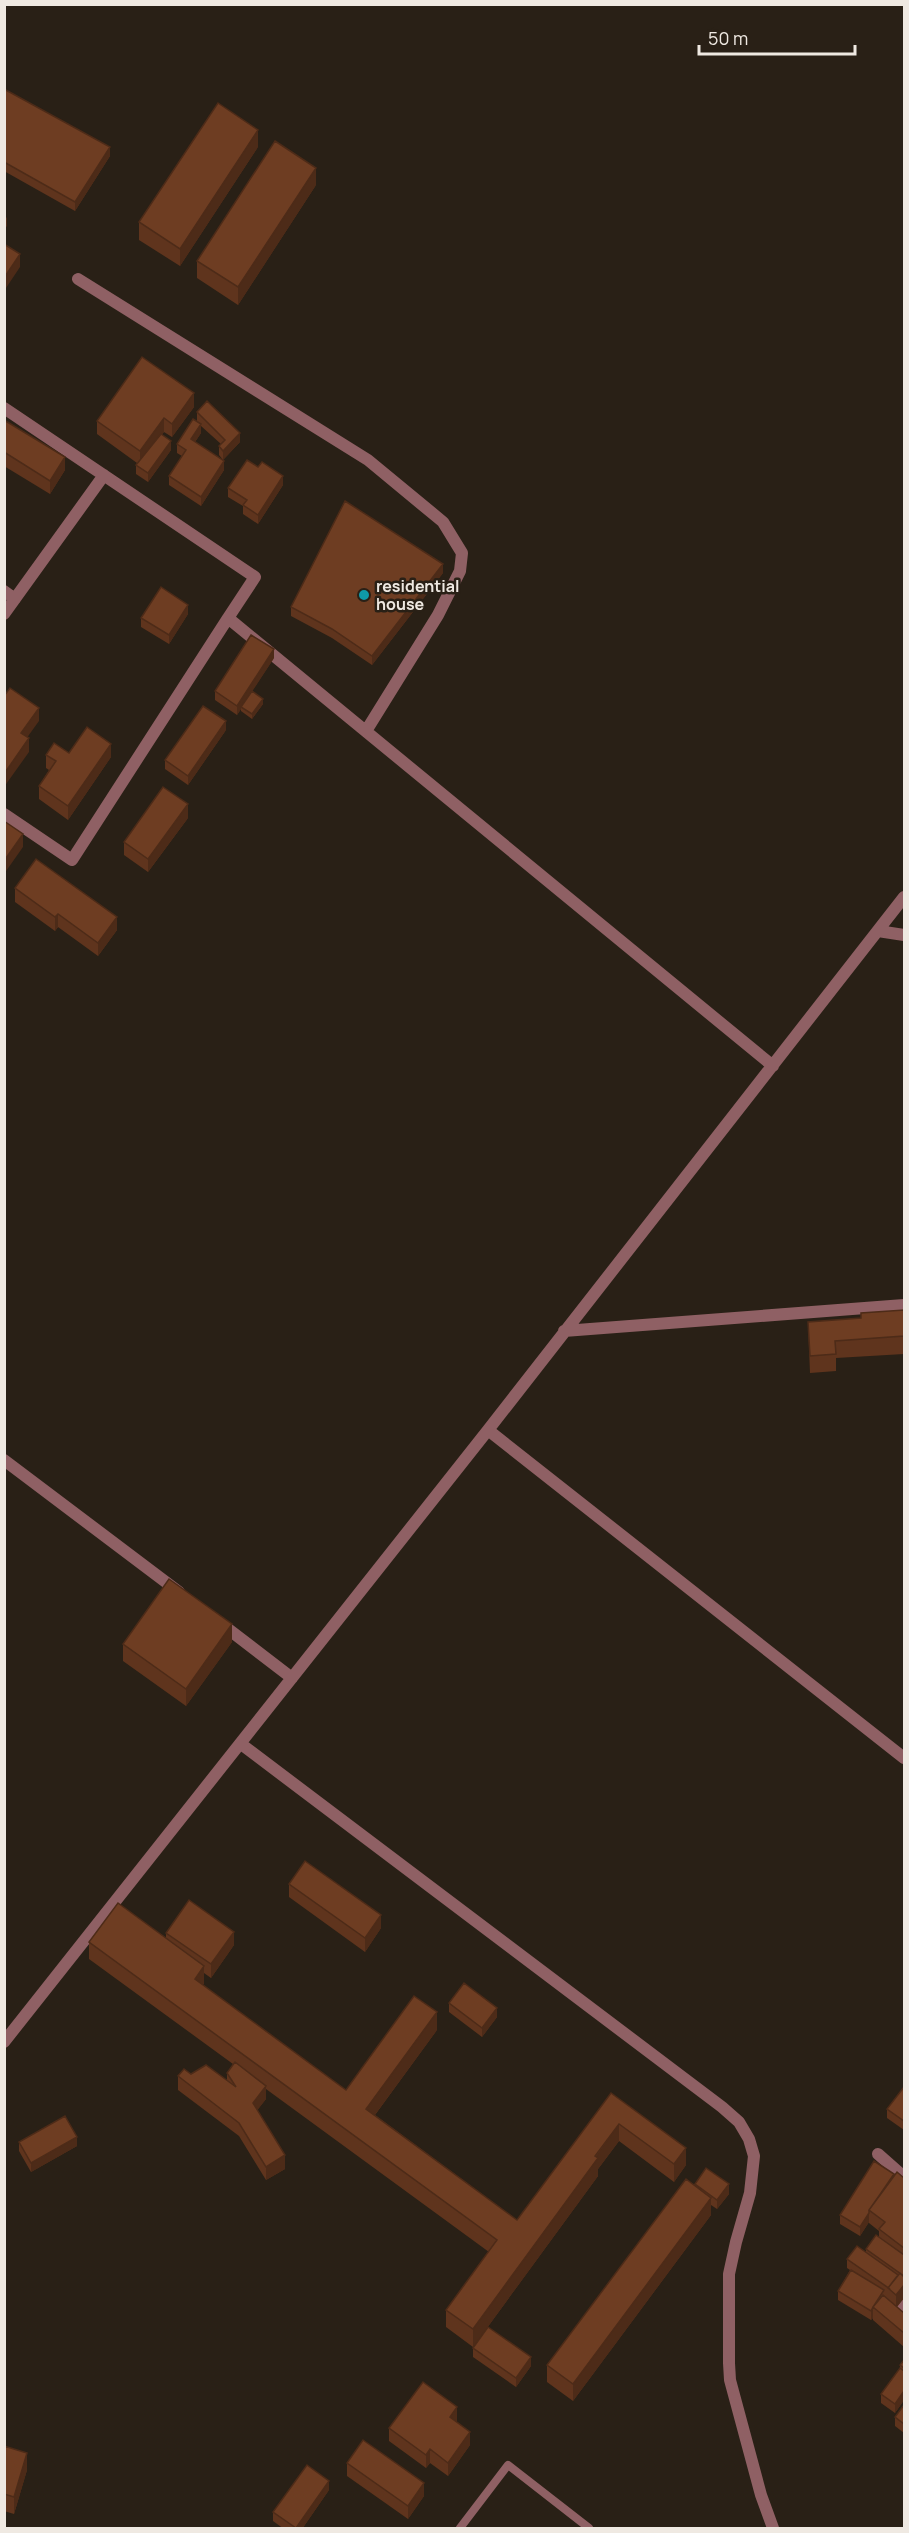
<svg xmlns="http://www.w3.org/2000/svg" width="909" height="2533" font-family="Manrope,sans-serif">
<style>
.lines{fill:none;stroke-linecap:round;stroke-linejoin:round}
.lane{stroke:#8f6064;stroke-width:8}
.street{stroke:#8f6064;stroke-width:12}
.wall{fill:#5f341d}
.shaded-wall{fill:#4d2b18}
.building{fill:#6e3d22;stroke:#4d2b18;stroke-width:1.5}
.culture-dot{fill:#0f9aa8;stroke:#292016;stroke-width:2}
.labels{text-anchor:middle;dominant-baseline:central;stroke-width:5;stroke-linejoin:round;paint-order:stroke}
.poi-label{font-size:16px;font-weight:bold;fill:#efe9e2;stroke:#292016;text-anchor:start}
</style>
<rect width="100%" height="100%" fill="#292016"/>
<g class="lines">
<path class="lane" d="M460,2528l48,-63 81,63"/>
<path class="street" d="M78,279l290,181 75,62 19,31 -2,18 -22,44 -72,116
M4,408l251,169 -27,41
M4,591l11,8
M4,614l100,-139
M4,814l68,46 156,-242 545,448
M878,931l26,4
M564,1331l340,-26
M488,1430l416,328
M4,1460l175,132
M219,1622l73,56
M241,1744l481,363 17,15 10,17 5,17 -4,37 -14,49 -7,32v89l1,17 31,115 12,33
M4,2042l484,-612 416,-533
M878,2154l26,23
M903,2307l1,-2"/>
</g>
<path class="wall" d="M4,89l106,67 -35,55 -71,-40z
M258,147l-78,119 -41,-26v-18z
M316,185l-78,120 -41,-27v-17z
M194,407l-22,30 -8,-5 -2,2 9,16 -23,32 -12,-8v-9l1,-2 -40,-29v-13z
M197,412l43,30 -17,18 -4,-5v-9l2,-2 -20,-18v7l-6,9 29,28 -23,36 -32,-21v-9l13,-20 -5,-3v-9l20,-23z
M4,420l61,50 -15,24 -46,-28z
M258,467l25,18 -25,39 -15,-10v-8l-15,-9v-9z
M443,573l-71,92 -40,-27 -41,-22v-9z
M188,614l-19,30 -28,-17v-9z
M274,658l-22,33 11,13 -11,15 -11,-8v-2l-4,6 -22,-15v-9z
M226,730l-38,55 -23,-16v-9z
M46,755l65,2 -43,63 -29,-21v-13l10,-16 -3,-2z
M188,818l-40,54 -24,-17v-13z
M15,888l102,42 -19,26 -40,-29 -3,4 -40,-29z
M904,1310v44l-68,4v13l-26,2 -2,-51 53,-4z
M232,1642l-46,64 -63,-45v-17z
M289,1884l92,44 -16,24 -76,-55z
M166,1933l68,12 -23,33 -7,-5v10l-1,2 143,105 91,-60 -62,85 142,105 94,-127 75,72 -12,17 -55,-41 -21,28v7l-125,171 -27,-20v-17l43,-58 -223,-163v10l-9,11 28,59 -19,11 -27,-44 -61,-46v-14l13,-2 36,7v-8l6,-9 -144,-105v-17l77,-4z
M449,2003l48,14 -15,20 -33,-25z
M904,2087v43l-17,-12v-9z
M19,2142l58,4 -46,26 -12,-21z
M894,2177l10,1v120l-7,9 7,6v34l-31,-27v-2l-2,2 -33,-20v-9l12,-21 -3,-2v-9l19,-7v-3l13,-12v-6l-10,-8v-1l-9,14 -20,-12v-9z
M695,2184l34,10 -12,15 -6,-4v10l-138,186 -26,-19v-17z
M473,2348l58,18 -15,21 -43,-30z
M904,2360v40l-9,13 -14,-10v-9l19,-26v-3z
M904,2405v28l-9,-7v-9z
M457,2420l-1,2 14,23 -22,31 -18,-13 -4,5 -37,-27v-13z
M4,2446l23,24 -13,44 -10,-3z
M347,2463l77,33 -16,23 -61,-43z
M329,2490l-27,39h-18l-11,-8v-9z"/>
<path class="shaded-wall" d="M258,130v17l-78,119v-17z
M110,147v9l-35,55v-9z
M316,168v17l-78,120v-18z
M7,217v9l-3,4v-9z
M20,254v13l-16,24v-13z
M194,393v14l-22,30v-13z
M164,418v14l-24,33v-14z
M201,424v9l-10,15v-9z
M240,433v9l-17,18v-9z
M171,441v9l-23,32v-9z
M65,457v13l-15,24v-13z
M224,461v9l-23,36v-9z
M283,476v9l-25,39v-9z
M443,564v9l-71,92v-9z
M188,605v9l-19,30v-9z
M274,649v9l-32,49h-1v2l-4,6v-9z
M263,699v5l-11,15v-5z
M39,708v13l-18,25v-13z
M226,721v9l-38,55v-9z
M29,738v14l-25,35v-13z
M111,744v13l-43,63v-14z
M188,804v14l-40,54v-13z
M23,834v13l-19,27v-13z
M58,914v13l-3,4v-14z
M117,917v13l-19,26v-13z
M232,1624v18l-46,64v-17z
M381,1915v13l-16,24v-14z
M234,1932v13l-23,33v-14z
M204,1966v17l-9,13v-17z
M497,2008v9l-15,20v-9z
M437,2012v18l-71,97v-18z
M266,2086v13l-13,17v-13z
M619,2124v17l-21,28v7l-125,171v-18z
M77,2137v9l-46,26v-9z
M686,2148v17l-12,17v-18z
M285,2155v14l-19,11v-13z
M729,2184v10l-12,15v-9z
M711,2198v17l-138,186v-17z
M869,2213v9l-9,14v-9z
M904,2285v13l-8,10v-13z
M873,2309v9l-2,2v-9z
M531,2357v9l-15,21v-9z
M904,2391v9l-9,13v-9z
M457,2407v13l-7,11v-14z
M470,2432v13l-22,31v-13z
M430,2449v14l-4,5v-13z
M27,2453v17l-13,44v-17z
M329,2481v9l-27,39h-6z
M424,2483v13l-16,23v-13z"/>
<path class="building" d="M4,89l106,58 -35,55 -71,-40z
M218,103l40,27 -78,119 -41,-27z
M275,141l41,27 -78,119 -41,-26z
M4,244l16,10 -16,24z
M142,357l52,36 -22,31 -8,-6 -24,33 -43,-30z
M207,401l33,32 -17,18 -4,-5 6,-6 -28,-28z
M193,419l8,5 -10,15 33,22 -23,36 -32,-21 17,-26 -9,-6z
M4,420l61,37 -15,24 -46,-29z
M161,434l10,7 -23,32 -12,-8z
M247,460l11,7 4,-5 21,14 -25,39 -15,-10 4,-5 -19,-12z
M345,501l98,63 -71,92 -40,-27 -41,-22z
M161,587l27,18 -19,30 -28,-17z
M251,635l23,14 -37,57 -22,-15z
M10,688l29,20 -18,25 8,5 -25,36v-78z
M252,691l11,8 -11,15 -11,-7z
M203,706l23,15 -38,55 -23,-16z
M87,727l24,17 -43,62 -29,-20 17,-25 -10,-6 8,-12 15,10z
M163,787l25,17 -40,55 -24,-17z
M4,821l19,13 -19,27z
M36,859l81,58 -19,26 -40,-29 -3,3 -40,-29z
M904,1310v26l-69,5 1,13 -26,2 -2,-34 53,-4v-5z
M169,1579l63,45 -46,65 -63,-45z
M305,1861l76,54 -16,23 -76,-54z
M189,1900l45,32 -23,32 -45,-31z
M118,1903l86,63 -9,13 151,111 68,-94 23,16 -71,97 151,111 94,-127 75,55 -12,16 -55,-40 -24,32 3,2 -125,171 -27,-19 51,-70 -408,-298z
M464,1983l33,25 -15,20 -33,-25z
M235,2062l31,24 -13,17 32,52 -19,12 -27,-44 -61,-47 6,-7 7,5 15,-9 30,22 -9,-14z
M904,2087v34l-17,-12z
M65,2116l12,21 -46,26 -12,-21z
M874,2161l20,13 -13,19 -12,17v3l-9,14 -20,-12z
M706,2168l23,16 -12,16 -22,-16z
M897,2172l7,6v70l-25,-19 6,-7 -16,-12z
M686,2179l25,19 -138,186 -26,-19z
M876,2235l28,20v21l-38,-27z
M857,2246l41,29 -10,13 2,1 -43,-30z
M851,2270l33,20 -11,17 -2,4 -33,-20z
M900,2273l4,4v8l-8,10 -8,-7z
M883,2295l21,18v20l-31,-26z
M488,2327l43,30 -15,21 -43,-30z
M904,2360v8l-4,-3z
M900,2368l4,3v20l-9,13 -14,-10z
M423,2382l34,25 -7,10 20,15 -22,31 -18,-14 -4,6 -37,-27z
M904,2405v19l-9,-7z
M363,2440l61,43 -16,23 -61,-43z
M4,2446l23,7 -13,44 -10,-3z
M307,2465l22,16 -33,47 -23,-16z"/>
<circle class="culture-dot" cx="364" cy="595" r="6"/>
<g class="labels">
<g class="poi-label">
<text x="376" y="586">residential<tspan x="376" dy="18">house</tspan></text>
</g>
</g>
<rect width="909" height="2533" fill="none" stroke="#efe9e2" stroke-width="12"/>
<path d="M699 45v9h156v-9" fill="none" stroke="#efe9e2" stroke-width="3"/>
<text x="708" y="45" font-size="18" fill="#efe9e2" stroke="#292016" stroke-width="4.5" paint-order="stroke">50 m</text>
</svg>
